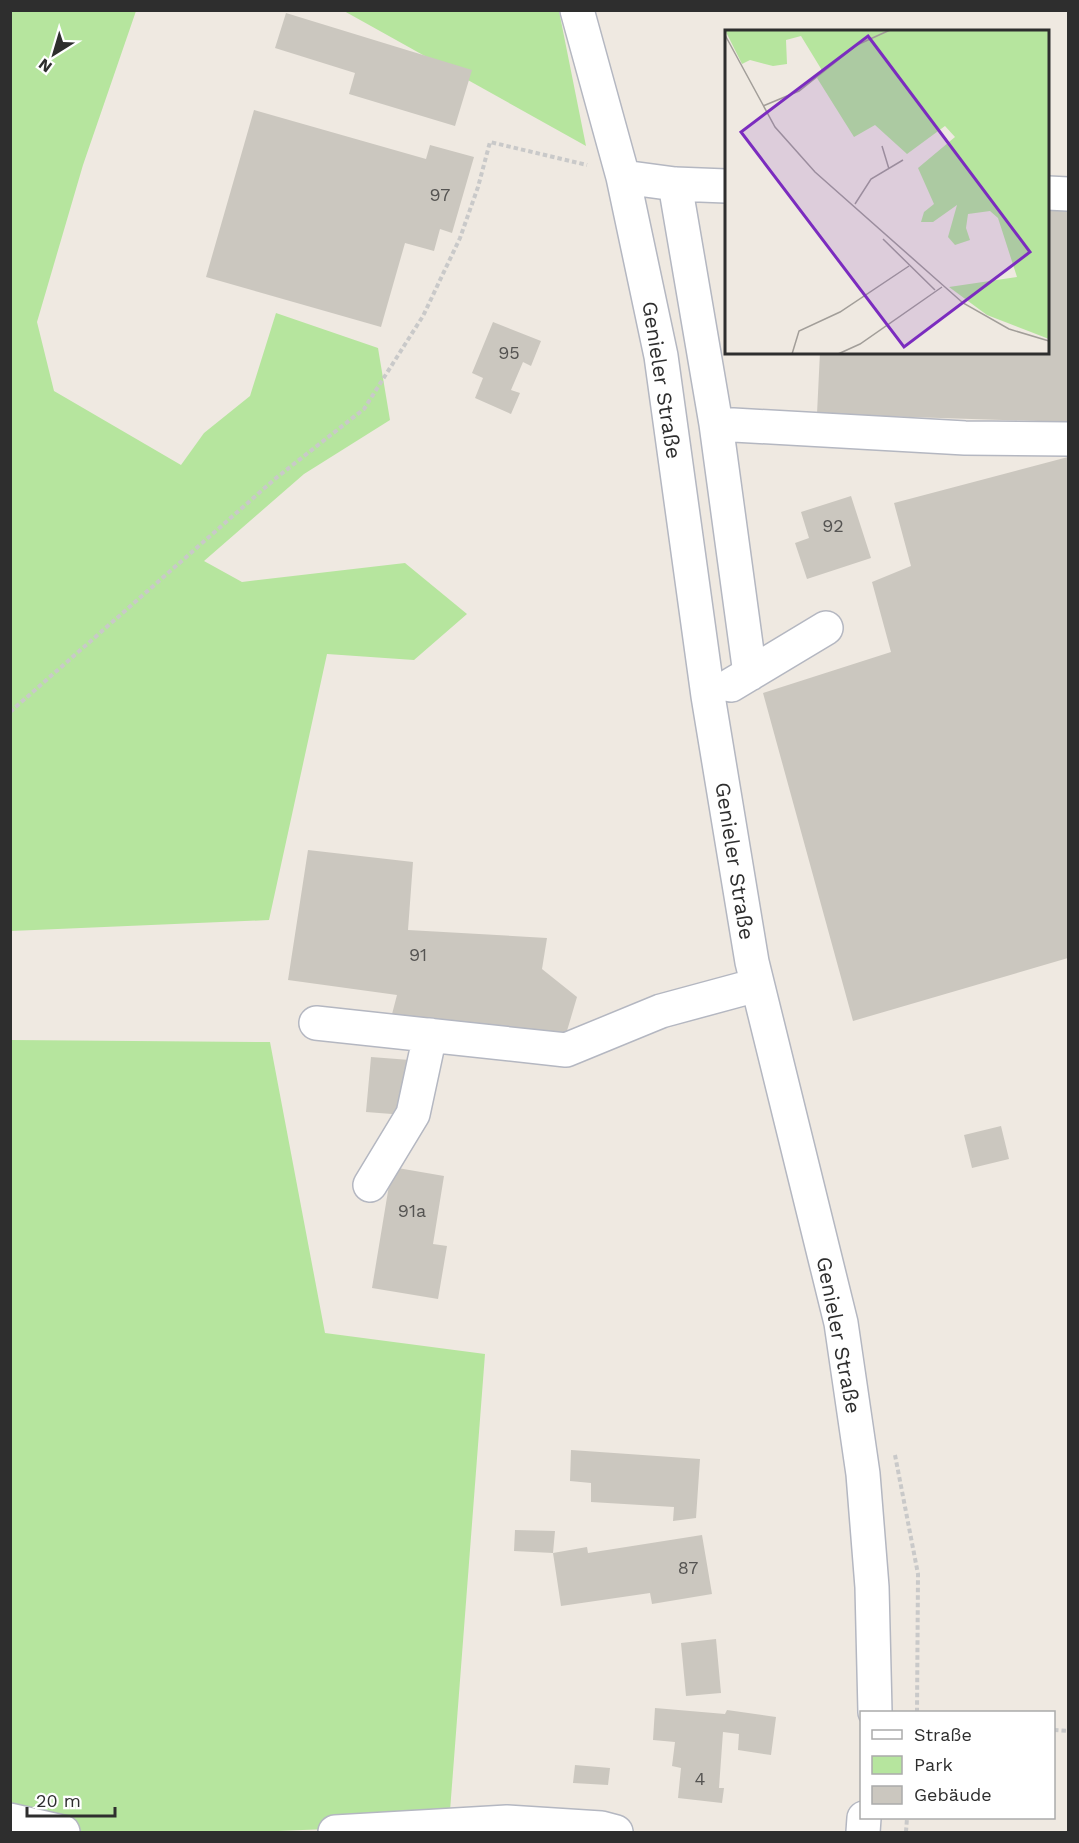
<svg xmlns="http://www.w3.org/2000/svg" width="1079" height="1843" font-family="'Work Sans',sans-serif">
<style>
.green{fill:#b6e59e}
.building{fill:#cbc7bf}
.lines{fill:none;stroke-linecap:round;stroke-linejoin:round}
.minor-casing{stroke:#b4b7c1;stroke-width:36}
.path{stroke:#c9c9c9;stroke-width:4;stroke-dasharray:4.5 3;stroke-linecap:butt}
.minor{stroke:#fff;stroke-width:33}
.labels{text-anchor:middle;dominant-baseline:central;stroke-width:5;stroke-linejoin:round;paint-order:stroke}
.number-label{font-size:18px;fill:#555452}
.street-label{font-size:21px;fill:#2e2e2e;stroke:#fff}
.inset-road{fill:none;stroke:#a29e99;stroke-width:1.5}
.view{fill:#7b2cbf;fill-opacity:0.15;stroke:#7b2cbf;stroke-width:3}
.inset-edge{fill:none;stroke:#2e2e2e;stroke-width:3}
</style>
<rect width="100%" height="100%" fill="#efe9e1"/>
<path class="green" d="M10,11h126l-53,154 -46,157 17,69 127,74 23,-32 46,-37 26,-83 102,35 12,72 -86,54 -100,87 38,21 163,-19 62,51 -53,46 -87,-6 -58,266 -258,11z
M344,11h215l27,135z
M11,1040l259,2 55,291 160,21 -36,470 -195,8h-191l-52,-12z"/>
<path class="building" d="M286,13l186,57 -17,56 -106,-32 6,-21 -80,-25z
M254,110l172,49 4,-14 44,12 -22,76 -12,-4 -6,22 -29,-8 -24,84 -175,-50z
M1048,210l20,1v211l-251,-8 3,-62h228z
M493,322l48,19 -10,25 -8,-4 -12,28 9,3 -9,21 -36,-16 8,-20 -11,-5z
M1068,457v501l-215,63 -90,-328 128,-41 -19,-70 39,-16 -17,-63z
M851,496l20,62 -64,21 -12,-36 14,-5 -8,-26z
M308,850l105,12 -5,68 139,8 -5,31 35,28 -13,44 -173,-23 6,-23 -109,-15z
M371,1057l39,3 -5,55 -39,-3z
M1001,1126l8,33 -37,9 -8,-33z
M392,1167l52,9 -11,68 14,2 -9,53 -66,-11z
M571,1450l129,9 -4,59 -23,3 1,-14 -83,-5v-19l-21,-2z
M515,1530l40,1 -2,22 34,-6 1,6 114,-18 10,59 -60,10 -2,-11 -89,13 -8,-53 -39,-2z
M716,1639l5,54 -35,3 -5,-53z
M655,1708l70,6 2,-4 49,7 -5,38 -33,-5 1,-16 -16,-2 -4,56h5l-2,15 -44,-5 3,-30 -9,-2 3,-24 -22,-2z
M575,1765l35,3 -2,17 -35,-2z"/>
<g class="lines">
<defs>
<path id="minor" d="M577,10l46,167 38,179 47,340 44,266 89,361 22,151 9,113 3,125
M623,177l52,7 51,2
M675,184l41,240 34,250
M1048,193l20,1
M716,424l249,14 103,1
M731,685l95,-57
M316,1023l250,27 95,-39 96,-26
M370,1185l43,-71 17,-79
M10,1820l53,12
M335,1832l172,-10 94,6 15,4
M863,1832l1,-14"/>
</defs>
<use href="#minor" class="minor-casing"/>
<path class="path" d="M10,712l266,-234 88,-69 59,-93 37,-78 18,-51 12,-45 97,23
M895,1455l23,119 -1,138
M1054,1730l14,1
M906,1832l1,-14"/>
<use href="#minor" class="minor"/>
</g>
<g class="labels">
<g class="number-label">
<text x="440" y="194">97</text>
<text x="509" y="352">95</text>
<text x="833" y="525">92</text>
<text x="418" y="954">91</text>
<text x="412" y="1210">91a</text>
<text x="688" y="1567">87</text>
<text x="700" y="1778">4</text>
</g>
<g class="street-label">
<text transform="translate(662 380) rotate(81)">Genieler Straße</text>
<text transform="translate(735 861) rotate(81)">Genieler Straße</text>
<text transform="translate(839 1335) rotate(79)">Genieler Straße</text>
</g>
</g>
<g transform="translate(725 30)">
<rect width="324" height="324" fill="#efe9e1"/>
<path d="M0,0h324v309l-62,-24 -38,-28 68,-10 -19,-59 -8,-7 -22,3 -2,14 4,12 -15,5 -7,-8 9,-32 -24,17h-12l3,-10 10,-8 -16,-36 37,-31 -10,-11 -38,28 -32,-29 -21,12 -37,-59 6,-6 -22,-36 -15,4 1,24 -14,2 -23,-6 -8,4z" fill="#b6e59e"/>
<path class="inset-road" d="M0,5l50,92 40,45 148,131 46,26 40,12M38,76l36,-15 58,-46 33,-15M157,116l7,23M130,174l16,-25 32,-19M158,209l52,51M67,324l7,-23 41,-19 69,-46M113,324l22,-10 82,-57"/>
<path class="view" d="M143,6l162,216 -126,95 -163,-215z"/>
<rect width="324" height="324" class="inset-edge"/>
</g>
<rect width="1079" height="1843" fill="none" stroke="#2e2e2e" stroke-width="24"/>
<rect x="860" y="1711" width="195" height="108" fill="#ffffff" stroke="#ababab" stroke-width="1.5"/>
<rect x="872" y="1730" width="30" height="9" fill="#ffffff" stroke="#ababab" stroke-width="1.5"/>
<text x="914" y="1741" font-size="18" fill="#2e2e2e">Straße</text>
<rect x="872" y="1756" width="30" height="18" fill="#b6e59e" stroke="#ababab" stroke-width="1.5"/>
<text x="914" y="1771" font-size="18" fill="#2e2e2e">Park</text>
<rect x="872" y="1786" width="30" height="18" fill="#cbc7bf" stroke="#ababab" stroke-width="1.5"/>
<text x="914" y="1801" font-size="18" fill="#2e2e2e">Gebäude</text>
<g transform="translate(54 54) rotate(217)" stroke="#ffffff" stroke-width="4.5" paint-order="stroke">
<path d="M0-4.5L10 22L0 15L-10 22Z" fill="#2e2e2e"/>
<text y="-9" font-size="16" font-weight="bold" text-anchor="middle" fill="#2e2e2e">N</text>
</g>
<path d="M27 1807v9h88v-9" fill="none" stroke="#2e2e2e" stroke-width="3"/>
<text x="36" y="1807" font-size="18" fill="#2e2e2e" stroke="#ffffff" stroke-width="4.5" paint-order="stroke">20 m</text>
</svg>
